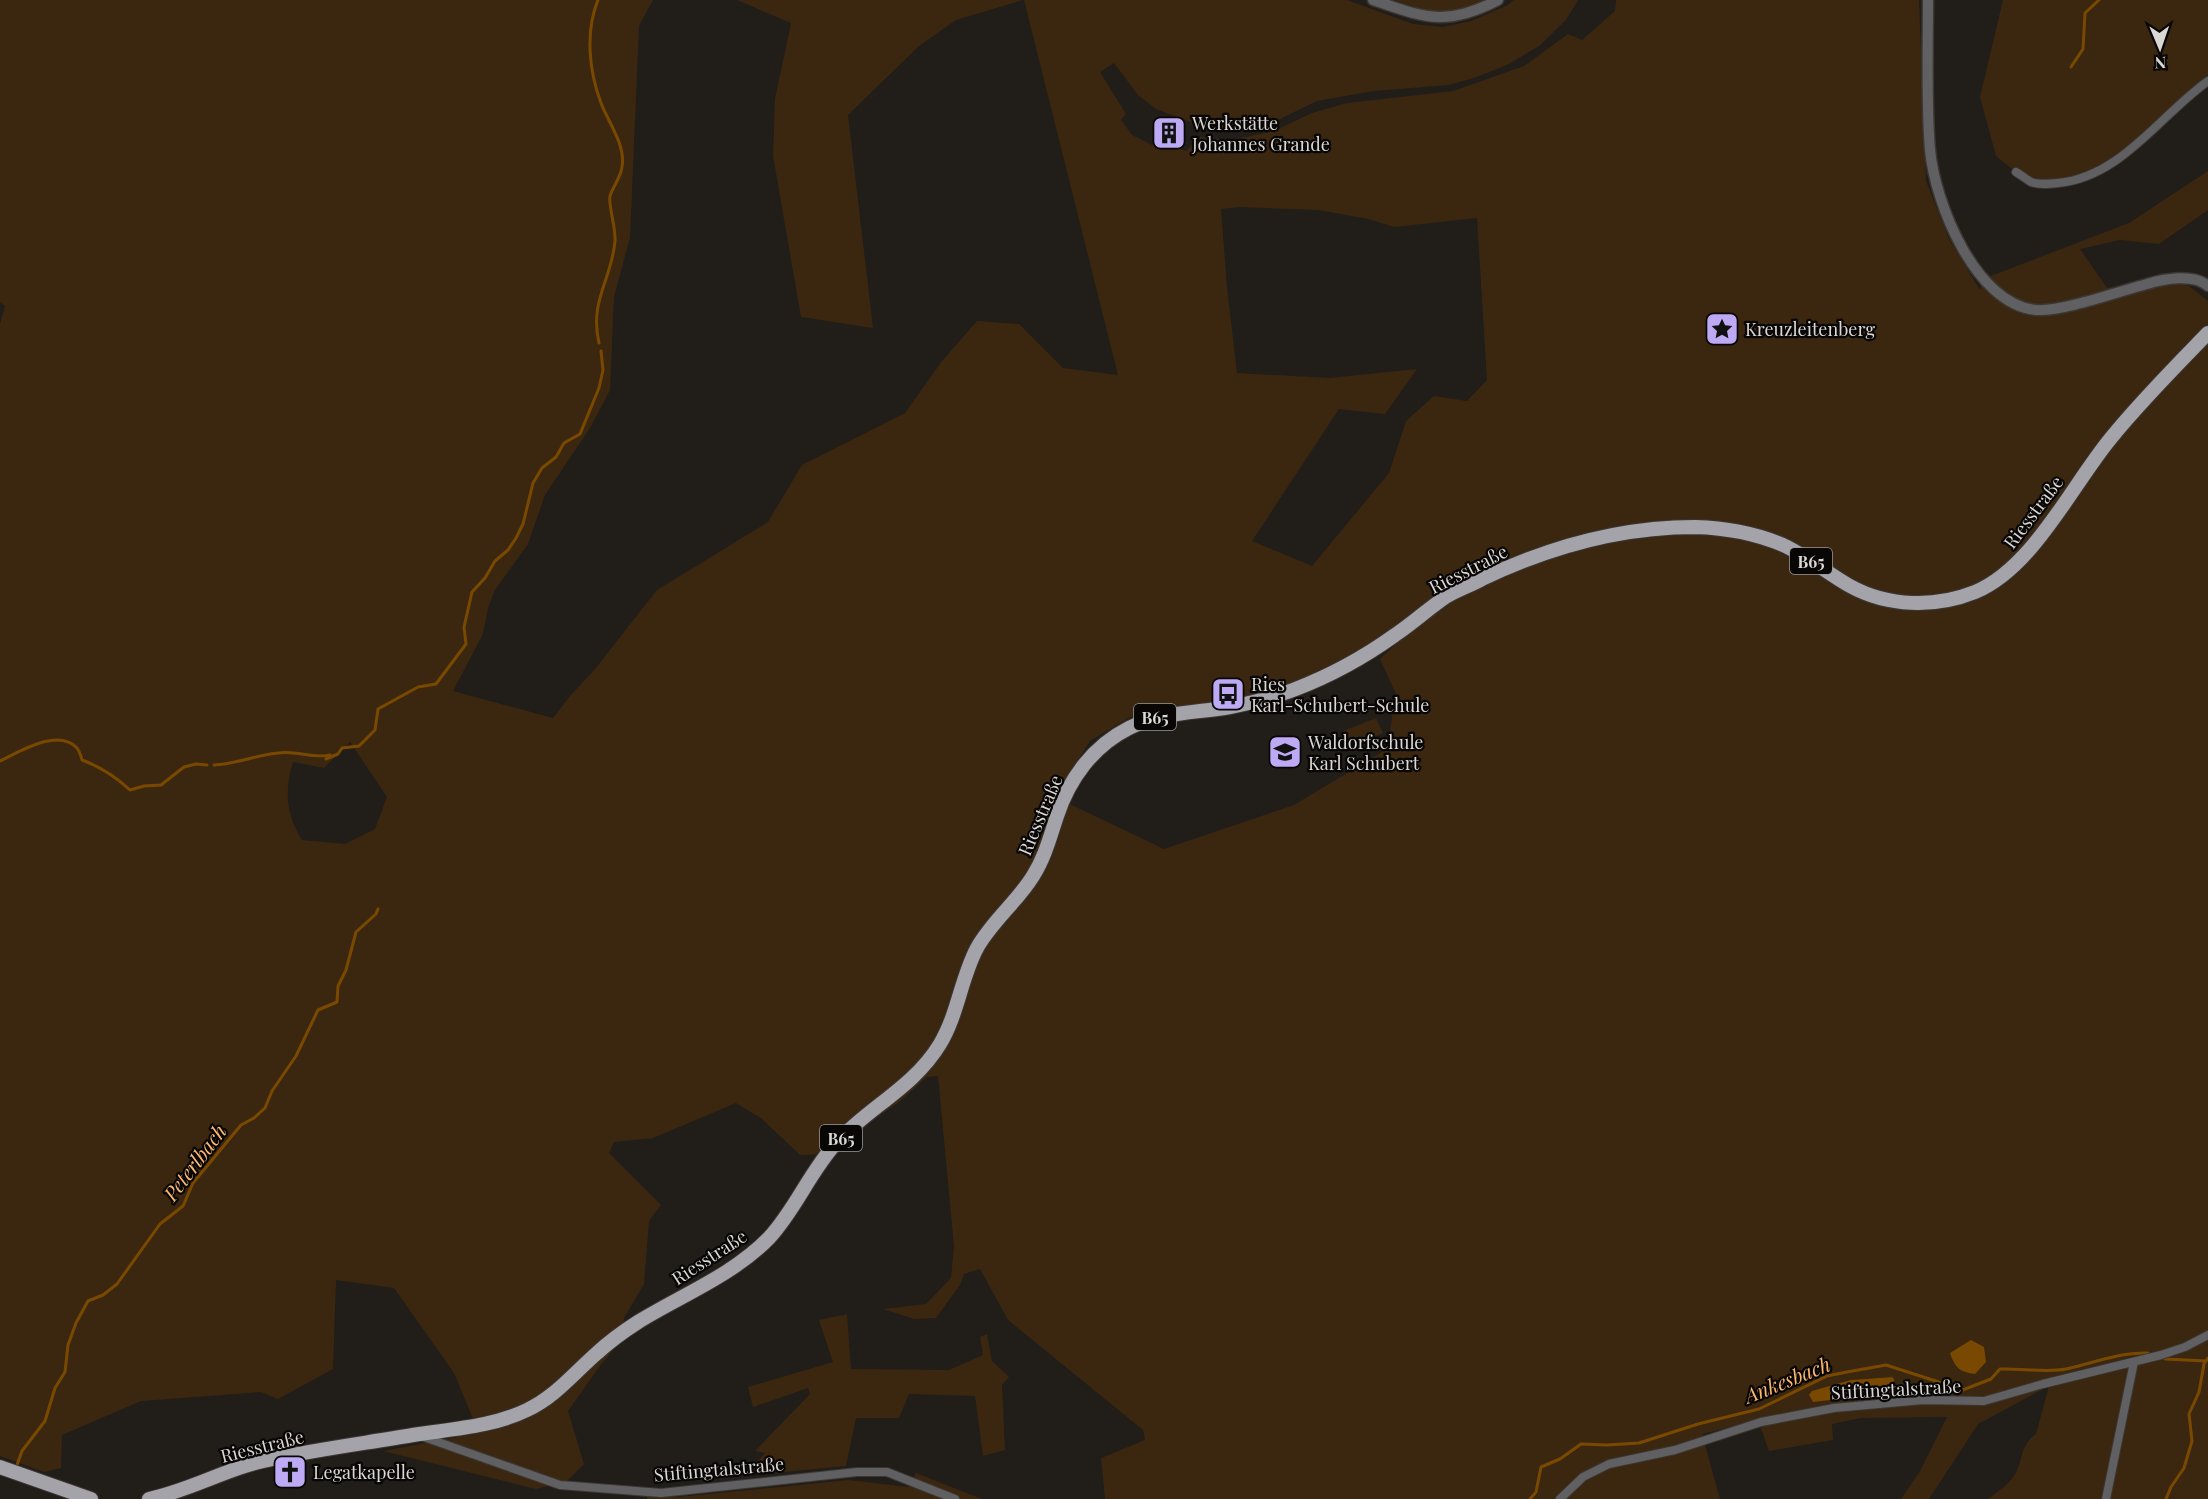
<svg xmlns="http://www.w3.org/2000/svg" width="2208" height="1499" font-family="'Playfair Display',serif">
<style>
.green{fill:#3b2710;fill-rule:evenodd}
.water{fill:#7a4901}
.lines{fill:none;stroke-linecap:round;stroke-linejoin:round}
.stream{stroke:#7a4901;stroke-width:3}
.minor-casing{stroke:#3b3733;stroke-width:10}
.tertiary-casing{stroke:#3b3733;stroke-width:13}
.primary-casing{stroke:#3b3733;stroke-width:16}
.minor{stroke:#606063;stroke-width:8}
.tertiary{stroke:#606063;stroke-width:10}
.primary{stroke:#a4a3a9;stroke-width:14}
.labels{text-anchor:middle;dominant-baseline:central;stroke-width:4.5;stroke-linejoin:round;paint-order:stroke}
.shield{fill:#090706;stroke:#9b9996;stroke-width:1.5}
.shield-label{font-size:16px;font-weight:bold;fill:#dad7d4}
.poi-label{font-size:18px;fill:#dad7d4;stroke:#090706;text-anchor:start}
.street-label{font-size:18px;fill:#dad7d4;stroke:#090706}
.water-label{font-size:20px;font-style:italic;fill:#feb96d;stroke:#090706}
</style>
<rect width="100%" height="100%" fill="#211d19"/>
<path class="green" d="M0,0h653l-14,26 -9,212 -16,59 -4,93 -20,38 -45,67 -17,49 -33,46 -7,18 -5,26 -30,57 100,27 17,-22 25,-27 62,-79 111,-68 34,-57 103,-52 37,-52 35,-40 42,3 44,44 55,7 -94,-375h323l66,24 30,3 28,-6 35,-15 8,-6h64l-12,20 -27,26 -30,18 -32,13 -28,8 -75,6 -57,10 -60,29 -40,2 -61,-23 -18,-14 -24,-32 -14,9 26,42 -5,6 11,15 20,10 3,-4 31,10 14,-14 31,3 43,-9 38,-18 35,-10 106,-12 71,-25 44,-32 14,6 33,-29 1,-11h303l7,181 23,58 31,51 3,-11 146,-56 79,-52v39l-49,34 -39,-4 -40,9 27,39 55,-8 27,6 19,15v1198h-98l27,-132 -33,132h-116c9,-7 20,-14 26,-23 10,-16 5,-30 22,-42l13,-48 -71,38 -49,75h-28l19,-28 27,-54 -86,1 -29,6 1,16 -64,11 -11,-31 -56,14 18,65h-615l-4,-41 44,-18 -2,-10 -135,-110 -28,-51 -16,5 -4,11 -24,33 -22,1 -31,-10 43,-5 25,-26 3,-32 -16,-170 -11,1 -29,26 -33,22 -31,29 -34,1 -38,-36 -26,-16 -83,35 -39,4 -5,11 52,52 -12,16 -5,63 -20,34 -4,24 -21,25 -31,44 16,53 -17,17 -31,8 -153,-38 96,-18 -25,-60 -60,-85 -58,-8 -3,89 -55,30 -17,-7 -120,9 -79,34 -1,33 -17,4 -44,-16v-1132l5,-18 -5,-4zM1239,207l80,3 49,9 26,8 83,-9 10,162 -20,21 -33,-5 -28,25 -17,52 -77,93 -60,-25 87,-132 46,5 32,-45 -87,9 -93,-5 -10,-86 -6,-78zM1439,603l-59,56 16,35 -9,55 -93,56 -130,44 -109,-52 35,-56 40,-24 49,-4 133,-30zM350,742l37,55 -12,32 -30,15 -43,-4c-16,-26 -18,-50 -9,-78l31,6zM1891,1377v16l-71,7 31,-20z
M737,0h286l-67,20 -37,26 -71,69 25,213 -72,-11 -28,-161 2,-57 16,-76z
M1394,0h91l-5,3 -41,11z
M2003,0h205v81l-102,87 -60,17 -30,-13 -20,-16 -16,-59z
M1376,718l7,15 -33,14 -7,-16z
M847,1314l4,55 98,1 34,-15 -3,-18 7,-3 5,27 17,16 -7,8 3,65 -22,6 -8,-60 -66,-2 -10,24h-43l-10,48 -95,9 -3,-3 17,-19 -10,-2 55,-57 -2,-6 -55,19 -5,-20 85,-25 -14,-42z
M916,1473l66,26h-335v-2h32l170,-17 59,7z"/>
<path class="water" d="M1971,1340l13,7 2,15 -11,12c-15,-2 -20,-6 -25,-21z
M1892,1377l2,2 1,12 -4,2 -78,9 -4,-7 3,-4 39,-11z"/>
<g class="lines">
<path class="stream" d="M598,0c-13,32 -9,71 3,103 7,19 25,42 21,64 -1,10 -9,19 -12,29 -2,9 6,31 5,45 -3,38 -26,60 -16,102
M2071,67l12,-18 2,-36 14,-13
M326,759l12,-5 4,-6 17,-2 16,-16 3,-21 40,-22 18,-3 30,-40 -2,-17 8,-35 13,-14 10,-17 13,-11 8,-12 7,-14 10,-41 9,-15 14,-11 8,-14 16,-9 19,-46 4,-18 -2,-19
M0,761c19,-9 57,-33 76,-14 3,3 5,9 6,13 19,7 33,16 48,30l14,-4 17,-1 23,-18 12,-3 11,1
M214,765c22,-1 43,-10 64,-12 18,-3 35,6 52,2
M2165,1359l41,2
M17,1465l5,-14 23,-30 10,-33 10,-16 3,-27 8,-22 12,-22 15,-6 14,-11 43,-60 23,-18 10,-23 48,-58 13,-7 11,-10 7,-17 24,-35 22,-46 19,-8 1,-16 8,-16 10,-38 20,-18 2,-5
M1530,1499l6,-7 5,-25 19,-8 21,-15 26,1 32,-2 59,-19 61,-15 68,-33 20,-4 39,-7 59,19 15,7 31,-12 9,-10c20,-1 47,4 66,0 27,-6 54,-17 82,-16
M2166,1499l5,-12 13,-19 8,-27 -3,-27 10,-22 5,-28 4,-6"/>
<defs>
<path id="minor" d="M2016,172c5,3 10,7 15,10 9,3 18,2 27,1 63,-6 102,-68 150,-102
M421,1436l139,49 101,8 196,-21h30l68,27
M1560,1499l23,-22 26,-13 66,-14 86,-28 73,-14 89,-8 61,1 59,-17 118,-29 24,-8 23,-12
M2106,1499l28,-137"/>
<path id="tertiary" d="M1373,0c53,18 73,27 125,0
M1928,0c0,49 -2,102 2,150 5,53 45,154 106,160 26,2 84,-19 111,-26 16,-5 47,-11 61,2"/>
<path id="primary" d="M0,1467l91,32
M149,1499c43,-9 80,-32 123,-40 47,-10 94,-16 141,-24 38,-6 79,-8 114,-25 28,-13 47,-37 70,-57 13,-12 27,-22 41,-31 44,-27 95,-47 131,-84 27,-29 41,-67 68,-96 32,-35 77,-55 103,-98 18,-30 21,-66 37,-96 15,-27 40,-46 56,-72 12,-19 17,-39 24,-60 12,-37 36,-70 72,-88 31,-16 67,-15 101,-21 21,-4 42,-9 63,-17 37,-14 70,-32 102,-55 18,-12 34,-27 52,-39 11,-6 24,-11 35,-17 67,-32 139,-52 213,-52 31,1 60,6 88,18 24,11 44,28 67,41 38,21 85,22 125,6 58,-24 97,-107 136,-154 30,-37 64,-71 97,-105"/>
</defs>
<use href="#minor" class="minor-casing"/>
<use href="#tertiary" class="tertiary-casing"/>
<use href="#primary" class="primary-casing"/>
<use href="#minor" class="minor"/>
<use href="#tertiary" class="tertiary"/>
<use href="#primary" class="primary"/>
</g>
<defs>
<symbol id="building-square" viewBox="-11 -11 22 22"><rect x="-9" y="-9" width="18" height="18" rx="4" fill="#bea9f5" stroke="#090706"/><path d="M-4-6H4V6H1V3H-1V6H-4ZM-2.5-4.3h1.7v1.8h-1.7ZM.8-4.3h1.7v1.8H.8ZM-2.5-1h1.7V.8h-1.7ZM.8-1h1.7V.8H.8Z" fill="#111"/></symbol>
<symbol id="sight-square" viewBox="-11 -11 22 22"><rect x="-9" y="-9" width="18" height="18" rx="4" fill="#bea9f5" stroke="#090706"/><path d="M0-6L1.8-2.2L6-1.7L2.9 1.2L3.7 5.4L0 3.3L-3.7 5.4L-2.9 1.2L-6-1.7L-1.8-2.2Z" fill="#111"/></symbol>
<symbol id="bus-square" viewBox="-11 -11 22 22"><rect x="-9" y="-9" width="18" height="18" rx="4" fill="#bea9f5" stroke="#090706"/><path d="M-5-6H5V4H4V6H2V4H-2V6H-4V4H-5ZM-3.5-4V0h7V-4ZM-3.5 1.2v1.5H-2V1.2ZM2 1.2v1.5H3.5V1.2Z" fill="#111"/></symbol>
<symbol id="school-square" viewBox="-11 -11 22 22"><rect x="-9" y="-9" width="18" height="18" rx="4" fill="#bea9f5" stroke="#090706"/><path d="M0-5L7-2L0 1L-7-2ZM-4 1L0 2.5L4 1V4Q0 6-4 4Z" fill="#111"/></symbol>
<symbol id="church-square" viewBox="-11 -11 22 22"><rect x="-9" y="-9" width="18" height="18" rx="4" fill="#bea9f5" stroke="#090706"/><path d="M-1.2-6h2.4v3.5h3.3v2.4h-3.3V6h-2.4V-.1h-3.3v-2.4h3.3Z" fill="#111"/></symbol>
</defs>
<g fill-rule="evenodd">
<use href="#building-square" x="1150" y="114" width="38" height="38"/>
<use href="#sight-square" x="1703" y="310" width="38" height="38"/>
<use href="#bus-square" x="1209" y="675" width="38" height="38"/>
<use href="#school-square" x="1266" y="733" width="38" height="38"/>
<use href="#church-square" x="271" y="1453" width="38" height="38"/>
</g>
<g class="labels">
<g class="shield">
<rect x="1790" y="548" width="42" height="26" rx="4.5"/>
<rect x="1134" y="704" width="42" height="26" rx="4.5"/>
<rect x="820" y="1125" width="42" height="26" rx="4.5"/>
</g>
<g class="shield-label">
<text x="1811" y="561">B65</text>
<text x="1155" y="717">B65</text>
<text x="841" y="1138">B65</text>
</g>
<g class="poi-label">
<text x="1192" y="123">Werkstätte<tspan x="1192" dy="21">Johannes Grande</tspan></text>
<text x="1745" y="329">Kreuzleitenberg</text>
<text x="1251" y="684">Ries<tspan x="1251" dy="21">Karl-Schubert-Schule</tspan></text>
<text x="1308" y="742">Waldorfschule<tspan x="1308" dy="21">Karl Schubert</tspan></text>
<text x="313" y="1472">Legatkapelle</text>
</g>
<g class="street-label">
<text transform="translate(2033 512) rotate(-53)">Riesstraße</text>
<text transform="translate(1468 569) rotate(-27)">Riesstraße</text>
<text transform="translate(1040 815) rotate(-67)">Riesstraße</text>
<text transform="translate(709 1257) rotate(-33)">Riesstraße</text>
<text transform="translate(1896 1389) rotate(-3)">Stiftingtalstraße</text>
<text transform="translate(262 1446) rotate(-14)">Riesstraße</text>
<text transform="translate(719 1469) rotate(-5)">Stiftingtalstraße</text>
</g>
<g class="water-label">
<text transform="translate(194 1162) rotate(-53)">Peterlbach</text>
<text transform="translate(1787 1379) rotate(-22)">Ankesbach</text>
</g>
</g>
<g transform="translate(2160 48) rotate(178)" stroke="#090706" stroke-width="4.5" paint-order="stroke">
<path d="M0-4.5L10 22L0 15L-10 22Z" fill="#dad7d4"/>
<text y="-9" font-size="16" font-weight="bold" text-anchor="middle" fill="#dad7d4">N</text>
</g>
</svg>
